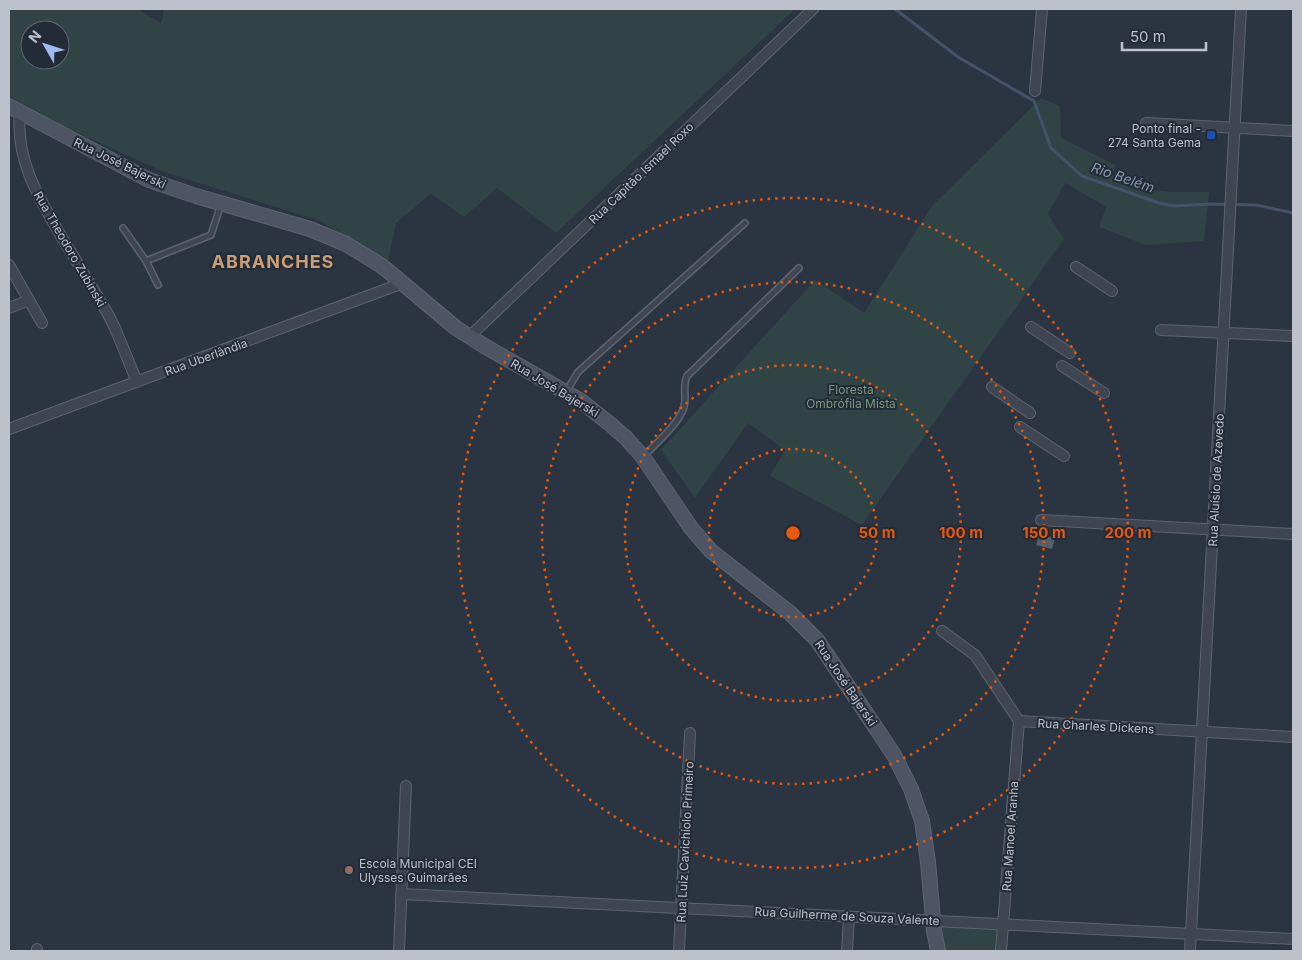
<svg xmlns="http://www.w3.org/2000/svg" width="1302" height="960" font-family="Inter,sans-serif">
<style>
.green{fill:#304345;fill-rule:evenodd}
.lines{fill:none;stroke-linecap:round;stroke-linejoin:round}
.stream{stroke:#44536a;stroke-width:3}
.building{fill:#565f6e}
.service-casing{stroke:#5d646f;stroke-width:8}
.minor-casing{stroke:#5d646f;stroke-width:12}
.secondary-casing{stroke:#5d646f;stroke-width:16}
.service{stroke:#3f4651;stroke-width:5}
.minor{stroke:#3f4651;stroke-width:10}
.secondary{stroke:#4d5564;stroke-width:14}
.ring{fill:none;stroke:#e8590c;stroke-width:2.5;stroke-dasharray:2.5 5}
.transit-dot{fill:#1a4fb4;stroke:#232b37;stroke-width:2}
.education-dot{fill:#8d6e63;stroke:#232b37;stroke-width:2}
.labels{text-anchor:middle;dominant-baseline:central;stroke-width:4;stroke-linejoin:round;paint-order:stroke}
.poi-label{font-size:12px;fill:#bcc1cb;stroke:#232b37;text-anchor:end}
.street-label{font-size:12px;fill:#bcc1cb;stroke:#232b37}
.park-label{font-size:12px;fill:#759a7f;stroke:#232b37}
.water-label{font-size:14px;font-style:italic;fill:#8697af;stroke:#232b37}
.district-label{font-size:18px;font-weight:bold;letter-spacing:1px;fill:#cc9e76;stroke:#232b37}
.centre{fill:#e8590c;stroke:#232b37;stroke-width:2.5}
.ring-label{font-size:15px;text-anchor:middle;font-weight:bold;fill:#e8590c;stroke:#232b37;stroke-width:4;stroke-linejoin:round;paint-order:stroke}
</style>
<rect width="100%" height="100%" fill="#2b3441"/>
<path class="green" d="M9,9h128l24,14 2,-6v-8h632l-239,224 -59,-45 -33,29 -33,-23 -35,29 -8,39 -68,-41 -156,-49 -95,-43 -60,-33zM30,30h30v30h-30z
M1041,98l19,8 1,32 54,27 -2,11 31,13 29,3h36l-5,49 -58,4 -47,-18 7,-20 -41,-24 -17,31 16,25 -202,286 -92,-49 15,-26 -37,-27 -53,75 -34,-48 154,-170 49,33 68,-107z
M938,925l59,4 -1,22h-53z"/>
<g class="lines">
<path class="stream" d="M895,9l63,48 76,44 17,47 31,28 77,27 15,3 37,-2 45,1 37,8"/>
</g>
<path class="building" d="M1040,534l15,4 -3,11 -16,-4z"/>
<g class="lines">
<defs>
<path id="service" d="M123,228l23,33 12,24
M146,261l65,-26 10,-31
M566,392l12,-20 167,-149
M643,457c12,-13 36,-33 41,-50 3,-11 -2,-21 3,-31l112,-108"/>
<path id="minor" d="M1035,91l7,-82
M20,112c-5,49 20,88 44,129 15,24 29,48 44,73l7,14 22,54
M1146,123l147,8
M9,265l33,58
M1076,267l36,24
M9,308l20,-8
M1031,327l39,26
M1161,330l132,6
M469,337l344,-328
M1062,366l42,27
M992,387l38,26
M1020,427l44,29
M9,429l394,-146
M1041,520l252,14
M942,631l33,24 44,66 274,16
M401,894l892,45
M37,949v2
M399,951l7,-165
M679,951l11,-218
M847,951l2,-34
M1001,951l18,-230
M1190,951l51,-942"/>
<path id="secondary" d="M9,106l140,74 47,16 114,33 36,15 36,22 74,62 30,19 95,54 29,23 16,14 17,19 48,71 20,23 79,62 27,27 77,115 17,34 11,32 6,41 6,69 4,20"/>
</defs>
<use href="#service" class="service-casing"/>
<use href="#minor" class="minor-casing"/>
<use href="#secondary" class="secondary-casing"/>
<use href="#service" class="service"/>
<use href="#minor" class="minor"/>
<use href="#secondary" class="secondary"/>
</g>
<g class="ring">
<circle cx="793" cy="533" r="84"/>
<circle cx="793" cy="533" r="168"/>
<circle cx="793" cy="533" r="251"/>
<circle cx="793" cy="533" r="335"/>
</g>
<rect class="transit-dot" x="1206" y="130" width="10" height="10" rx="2.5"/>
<circle class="education-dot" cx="349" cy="870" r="5"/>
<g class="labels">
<g class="poi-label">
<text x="1201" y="128">Ponto final -<tspan x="1201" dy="14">274 Santa Gema</tspan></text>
<text x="359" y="863" text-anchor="start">Escola Municipal CEI<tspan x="359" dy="14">Ulysses Guimarães</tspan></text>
</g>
<g class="street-label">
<text transform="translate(120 163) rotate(26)">Rua José Bajerski</text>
<text transform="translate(641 173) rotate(-44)">Rua Capitão Ismael Roxo</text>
<text transform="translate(70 249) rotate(60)">Rua Theodoro Zubinski</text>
<text transform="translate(206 357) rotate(-20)">Rua Uberlândia</text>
<text transform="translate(555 388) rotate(31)">Rua José Bajerski</text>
<text transform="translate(1216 480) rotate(-87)">Rua Aluísio de Azevedo</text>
<text transform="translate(846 683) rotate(56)">Rua José Bajerski</text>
<text transform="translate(1096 726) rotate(3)">Rua Charles Dickens</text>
<text transform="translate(1010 836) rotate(-86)">Rua Manoel Aranha</text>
<text transform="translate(685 842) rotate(-87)">Rua Luiz Cavichiolo Primeiro</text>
<text transform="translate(847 916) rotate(3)">Rua Guilherme de Souza Valente</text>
</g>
<g class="park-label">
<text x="851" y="389">Floresta<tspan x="851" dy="14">Ombrófila Mista</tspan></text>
</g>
<g class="water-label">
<text transform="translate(1123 177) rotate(19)">Rio Belém</text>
</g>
<g class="district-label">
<text x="273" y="261">ABRANCHES</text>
</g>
</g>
<circle cx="793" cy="533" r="8" class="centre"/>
<g class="ring-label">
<text x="877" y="538">50 m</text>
<text x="961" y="538">100 m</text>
<text x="1044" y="538">150 m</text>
<text x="1128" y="538">200 m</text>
</g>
<rect width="1302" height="960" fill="none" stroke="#bcc1cb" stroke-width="20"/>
<g transform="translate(45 45) rotate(309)"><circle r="24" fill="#232b37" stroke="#606772"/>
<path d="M0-4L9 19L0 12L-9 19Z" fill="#9ebaee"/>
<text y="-8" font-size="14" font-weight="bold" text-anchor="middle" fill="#bcc1cb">N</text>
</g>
<path d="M1122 42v8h84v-8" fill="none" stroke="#bcc1cb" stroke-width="2.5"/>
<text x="1130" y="42" font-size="15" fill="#bcc1cb" stroke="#232b37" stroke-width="4" paint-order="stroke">50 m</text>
</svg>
